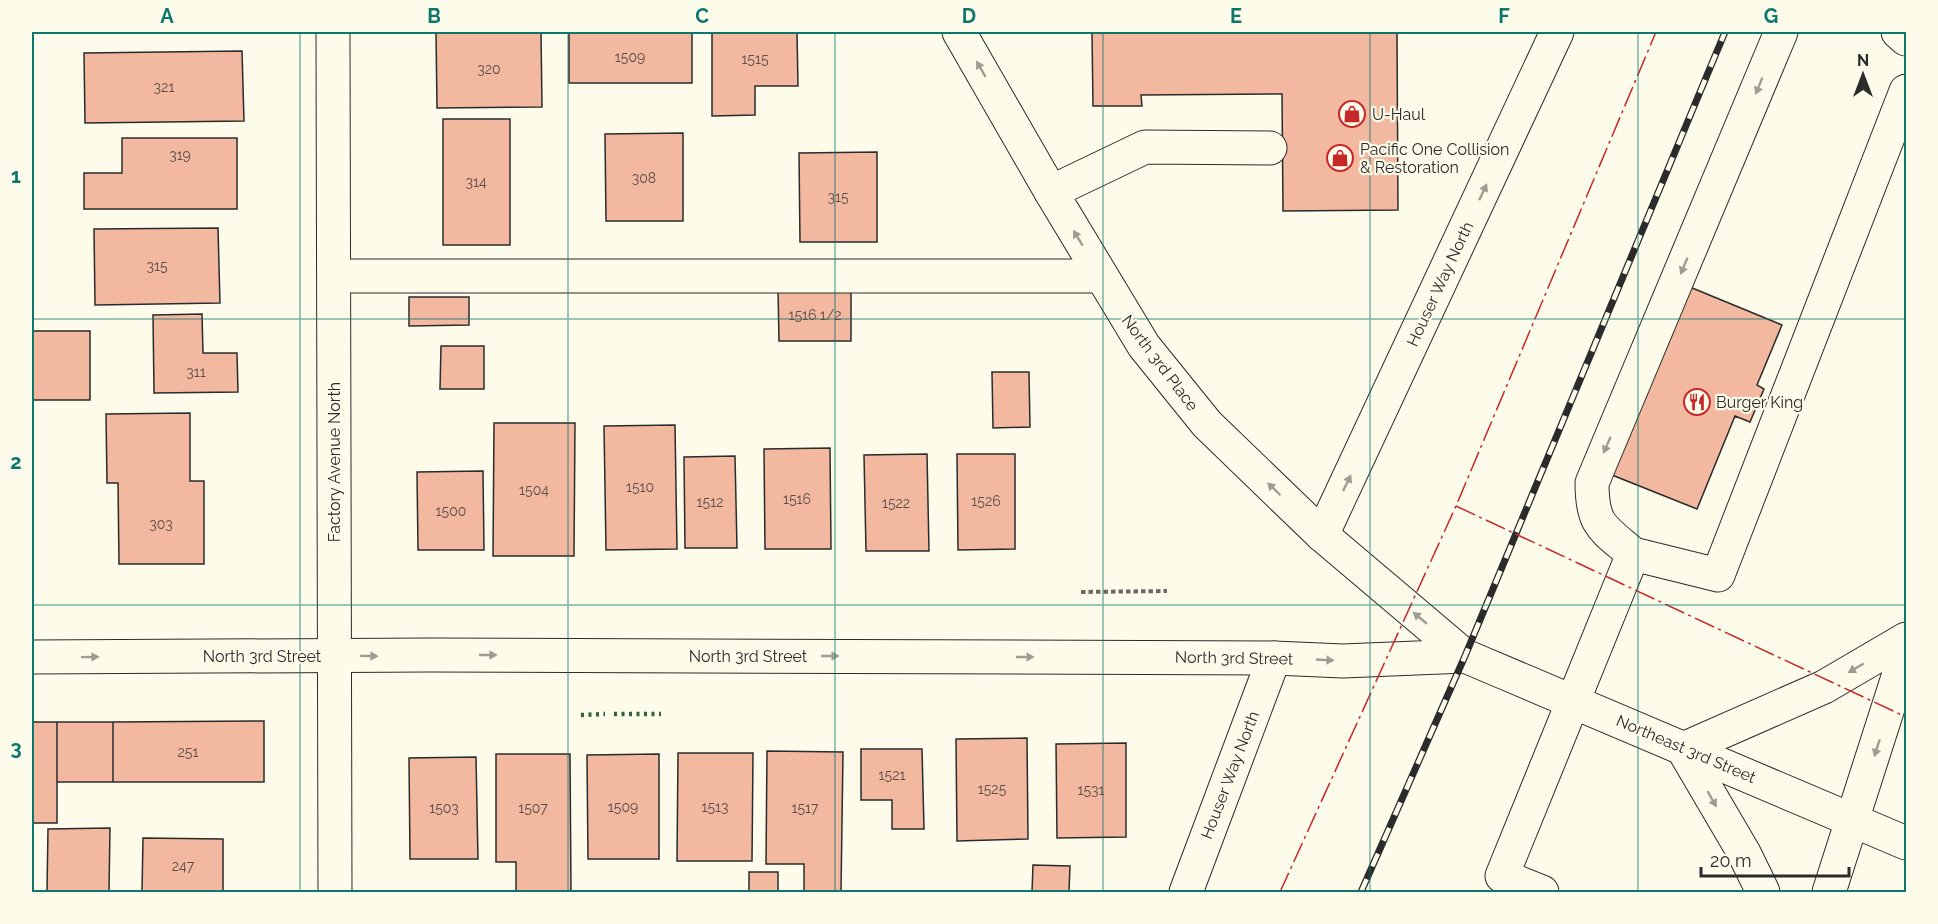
<svg xmlns="http://www.w3.org/2000/svg" width="1938" height="924" font-family="Raleway,sans-serif">
<style>
.building{fill:#f2b8a0;stroke:#2b2b2b;stroke-width:1.5}
.lines{fill:none;stroke-linecap:round;stroke-linejoin:round}
.minor-casing{stroke:#2b2b2b;stroke-width:35}
.major-casing{stroke:#2b2b2b;stroke-width:35}
.path{stroke:#6a6964;stroke-width:4;stroke-dasharray:4.5 3;stroke-linecap:butt}
.minor{stroke:#fdfbea;stroke-width:33}
.major{stroke:#fdfbea;stroke-width:33}
.rail-casing{stroke:#2b2b2b;stroke-width:7}
.rail{stroke:#fdfbea;stroke-width:4.5;stroke-dasharray:14;stroke-linecap:butt}
.hedge{stroke:#34623c;stroke-width:4.5;stroke-dasharray:3 4.5;stroke-linecap:butt}
.power{stroke:#c62828;stroke-width:1.5;stroke-dasharray:21 4.5 3 4.5;stroke-linecap:butt}
.oneway{fill:#9e9d94}
.grid{fill:none;stroke:#0f766e;stroke-width:1.5;stroke-opacity:0.55}
.labels{text-anchor:middle;dominant-baseline:central;stroke-width:4.5;stroke-linejoin:round;paint-order:stroke}
.number-label{font-size:14px;fill:#5d4e48}
.poi-label{font-size:16px;fill:#2b2b2b;stroke:#fdfbea;text-anchor:start}
.street-label{font-size:16px;fill:#2b2b2b;stroke:#fdfbea}
.neatline{fill:none;stroke:#0f766e;stroke-width:2}
.grid-label{font-size:20px;text-anchor:middle;font-weight:bold;fill:#0f766e}
</style>
<rect width="100%" height="100%" fill="#fdfbea"/>
<path class="building" d="M436,32h105l1,75 -105,1z
M569,32h123v51h-123z
M712,32h85l1,54h-43v29l-43,1z
M1092,32h305l1,178 -115,1 -1,-117 -141,1 1,11h-49z
M242,51l2,70 -159,2 -1,-70z
M443,119h67v126h-67z
M683,133v88h-77l-1,-87z
M122,138h115v71h-153v-36h38z
M877,152v90h-77l-1,-89z
M218,228l2,75 -125,2 -1,-76z
M1685,285l97,40 -25,60 7,4 -14,33 -15,-6 -38,93 -90,-36z
M778,289h73v52h-72z
M409,297h60v28l-60,1z
M202,314l1,39h34l1,39 -84,1 -1,-78z
M32,331h58v69h-58z
M441,346h43v43h-44z
M992,372h37l1,55 -37,1z
M190,413v68h14v83h-85l-1,-81h-11l-1,-69z
M494,423h81l-1,133h-81z
M675,425l2,124 -71,1 -2,-124z
M830,448l1,101h-66l-1,-100z
M927,454l2,97h-63l-2,-96z
M957,454h58v95l-57,1z
M735,456l2,92h-52l-1,-91z
M483,471l1,79h-66l-1,-78z
M264,721v61h-151v-60z
M32,722h25v101h-25z
M57,722h56v60h-56z
M1027,738l1,101 -71,2 -1,-102z
M1126,743v94l-69,1 -1,-94z
M861,749h61l2,80h-32v-29h-31z
M767,751l76,1 -2,140h-37v-28h-38z
M678,753h75l-1,108h-75z
M496,754h74l1,138h-55v-30h-20z
M659,754v105h-71l-1,-104z
M476,757l2,102h-68l-1,-101z
M110,828l-1,64h-62l1,-63z
M143,838l80,1v53h-81z
M1033,865l37,1 -1,26h-37z
M749,872h29v20h-29z"/>
<g class="lines">
<defs>
<path id="minor" d="M333,32l2,860
M1898,32l8,7
M1051,192l94,-45 125,1
M334,276h767
M1322,535l235,-503
M1633,554c-30,-26 -41,-28 -41,-71l189,-451
M1186,892l88,-234
M1542,892l-40,-16 131,-322 85,21 188,-484"/>
<path id="major" d="M959,32l92,160 93,154 63,78 115,111 143,121 441,187
M32,657l397,-2 845,3 69,3 122,-5
M1683,749l141,-62 82,-48
M1683,749l61,104 19,39
M1829,892l77,-240"/>
</defs>
<use href="#minor" class="minor-casing"/>
<use href="#major" class="major-casing"/>
<path class="path" d="M1081,592l86,-1"/>
<use href="#minor" class="minor"/>
<use href="#major" class="major"/>
<defs>
<path id="rail" d="M1361,892l104,-236 260,-624"/>
</defs>
<use href="#rail" class="rail-casing"/>
<use href="#rail" class="rail"/>
<path class="hedge" d="M614,714h47
M581,715l24,-1"/>
<path class="power" d="M1456,506l450,211
M1280,892l176,-386 200,-474"/>
</g>
<defs><path id="oneway-solid" d="M-6-.8H1V-3.2L6.5 0L1 3.2V.8H-6Z" transform="scale(1.5)"/></defs>
<g class="oneway">
<use href="#oneway-solid" transform="translate(981 69) rotate(-120)"/>
<use href="#oneway-solid" transform="translate(1759 86) rotate(112)"/>
<use href="#oneway-solid" transform="translate(1483 192) rotate(-65)"/>
<use href="#oneway-solid" transform="translate(1078 238) rotate(-121)"/>
<use href="#oneway-solid" transform="translate(1684 266) rotate(113)"/>
<use href="#oneway-solid" transform="translate(1607 445) rotate(114)"/>
<use href="#oneway-solid" transform="translate(1347 483) rotate(-64)"/>
<use href="#oneway-solid" transform="translate(1274 489) rotate(-136)"/>
<use href="#oneway-solid" transform="translate(1420 618) rotate(-140)"/>
<use href="#oneway-solid" transform="translate(488 655)"/>
<use href="#oneway-solid" transform="translate(369 656) rotate(1)"/>
<use href="#oneway-solid" transform="translate(830 656)"/>
<use href="#oneway-solid" transform="translate(90 657) rotate(-1)"/>
<use href="#oneway-solid" transform="translate(1025 657)"/>
<use href="#oneway-solid" transform="translate(1325 660) rotate(3)"/>
<use href="#oneway-solid" transform="translate(1856 668) rotate(150)"/>
<use href="#oneway-solid" transform="translate(1877 748) rotate(108)"/>
<use href="#oneway-solid" transform="translate(1712 799) rotate(60)"/>
</g>
<path class="grid" d="M300,32v860M568,32v860M835,32v860M1103,32v860M1370,32v860M1638,32v860M32,319h1874M32,605h1874"/>
<defs>
<symbol id="shop-ring" viewBox="-11 -11 22 22"><circle r="9.5" fill="#fdfbea" stroke="#c62828" stroke-width="1.5"/><path d="M-5-2.5h2.3a2.7 3.5 0 0 1 5.4 0H5L5.5 6h-11ZM-1.5-2.5h3a1.5 2.3 0 0 0-3 0Z" fill="#c62828"/></symbol>
<symbol id="restaurant-ring" viewBox="-11 -11 22 22"><circle r="9.5" fill="#fdfbea" stroke="#c62828" stroke-width="1.5"/><path d="M-5-6h1v4h1v-4h1v4h1v-4h1v5L-1.5 .5V6h-2V.5L-5-1ZM5-6V6H3V1.5H1.5Q1.5-4 5-6Z" fill="#c62828"/></symbol>
</defs>
<g fill-rule="evenodd">
<use href="#shop-ring" x="1337" y="99" width="30" height="30"/>
<use href="#shop-ring" x="1325" y="143" width="30" height="30"/>
<use href="#restaurant-ring" x="1682" y="387" width="30" height="30"/>
</g>
<g class="labels">
<g class="number-label">
<text x="630" y="57">1509</text>
<text x="755" y="59">1515</text>
<text x="489" y="69">320</text>
<text x="164" y="87">321</text>
<text x="180" y="155">319</text>
<text x="644" y="178">308</text>
<text x="476" y="182">314</text>
<text x="838" y="197">315</text>
<text x="157" y="266">315</text>
<text x="815" y="315">1516 1/2</text>
<text x="196" y="372">311</text>
<text x="640" y="487">1510</text>
<text x="534" y="490">1504</text>
<text x="797" y="499">1516</text>
<text x="986" y="501">1526</text>
<text x="710" y="502">1512</text>
<text x="896" y="503">1522</text>
<text x="451" y="511">1500</text>
<text x="161" y="524">303</text>
<text x="188" y="752">251</text>
<text x="892" y="775">1521</text>
<text x="992" y="789">1525</text>
<text x="1091" y="790">1531</text>
<text x="623" y="807">1509</text>
<text x="715" y="807">1513</text>
<text x="444" y="808">1503</text>
<text x="533" y="808">1507</text>
<text x="805" y="808">1517</text>
<text x="183" y="866">247</text>
</g>
<g class="poi-label">
<text x="1372" y="114">U-Haul</text>
<text x="1360" y="149">Pacific One Collision<tspan x="1360" dy="18">&amp; Restoration</tspan></text>
<text x="1716" y="402">Burger King</text>
</g>
<g class="street-label">
<text transform="translate(1440 284) rotate(-65)">Houser Way North</text>
<text transform="translate(1160 363) rotate(53)">North 3rd Place</text>
<text transform="translate(334 462) rotate(-90)">Factory Avenue North</text>
<text x="262" y="656">North 3rd Street</text>
<text x="748" y="656">North 3rd Street</text>
<text transform="translate(1234 658) rotate(1)">North 3rd Street</text>
<text transform="translate(1686 749) rotate(23)">Northeast 3rd Street</text>
<text transform="translate(1230 775) rotate(-69)">Houser Way North</text>
</g>
</g>
<rect width="1938" height="924" fill="none" stroke="#fdfbea" stroke-width="66"/>
<g transform="translate(1863 75)" stroke="#fdfbea" stroke-width="4.5" paint-order="stroke">
<path d="M0-4.5L10 22L0 15L-10 22Z" fill="#2b2b2b"/>
<text y="-9" font-size="16" font-weight="bold" text-anchor="middle" fill="#2b2b2b">N</text>
</g>
<path d="M1701 867v9h148v-9" fill="none" stroke="#2b2b2b" stroke-width="3"/>
<text x="1710" y="867" font-size="18" fill="#2b2b2b" stroke="#fdfbea" stroke-width="4.5" paint-order="stroke">20 m</text>
<rect x="33" y="33" width="1872" height="858" class="neatline"/>
<g class="grid-label">
<text x="167" y="23">A</text>
<text x="434" y="23">B</text>
<text x="702" y="23">C</text>
<text x="969" y="23">D</text>
<text x="1236" y="23">E</text>
<text x="1504" y="23">F</text>
<text x="1771" y="23">G</text>
<text x="16" y="183">1</text>
<text x="16" y="469">2</text>
<text x="16" y="755">3</text>
</g>
</svg>
